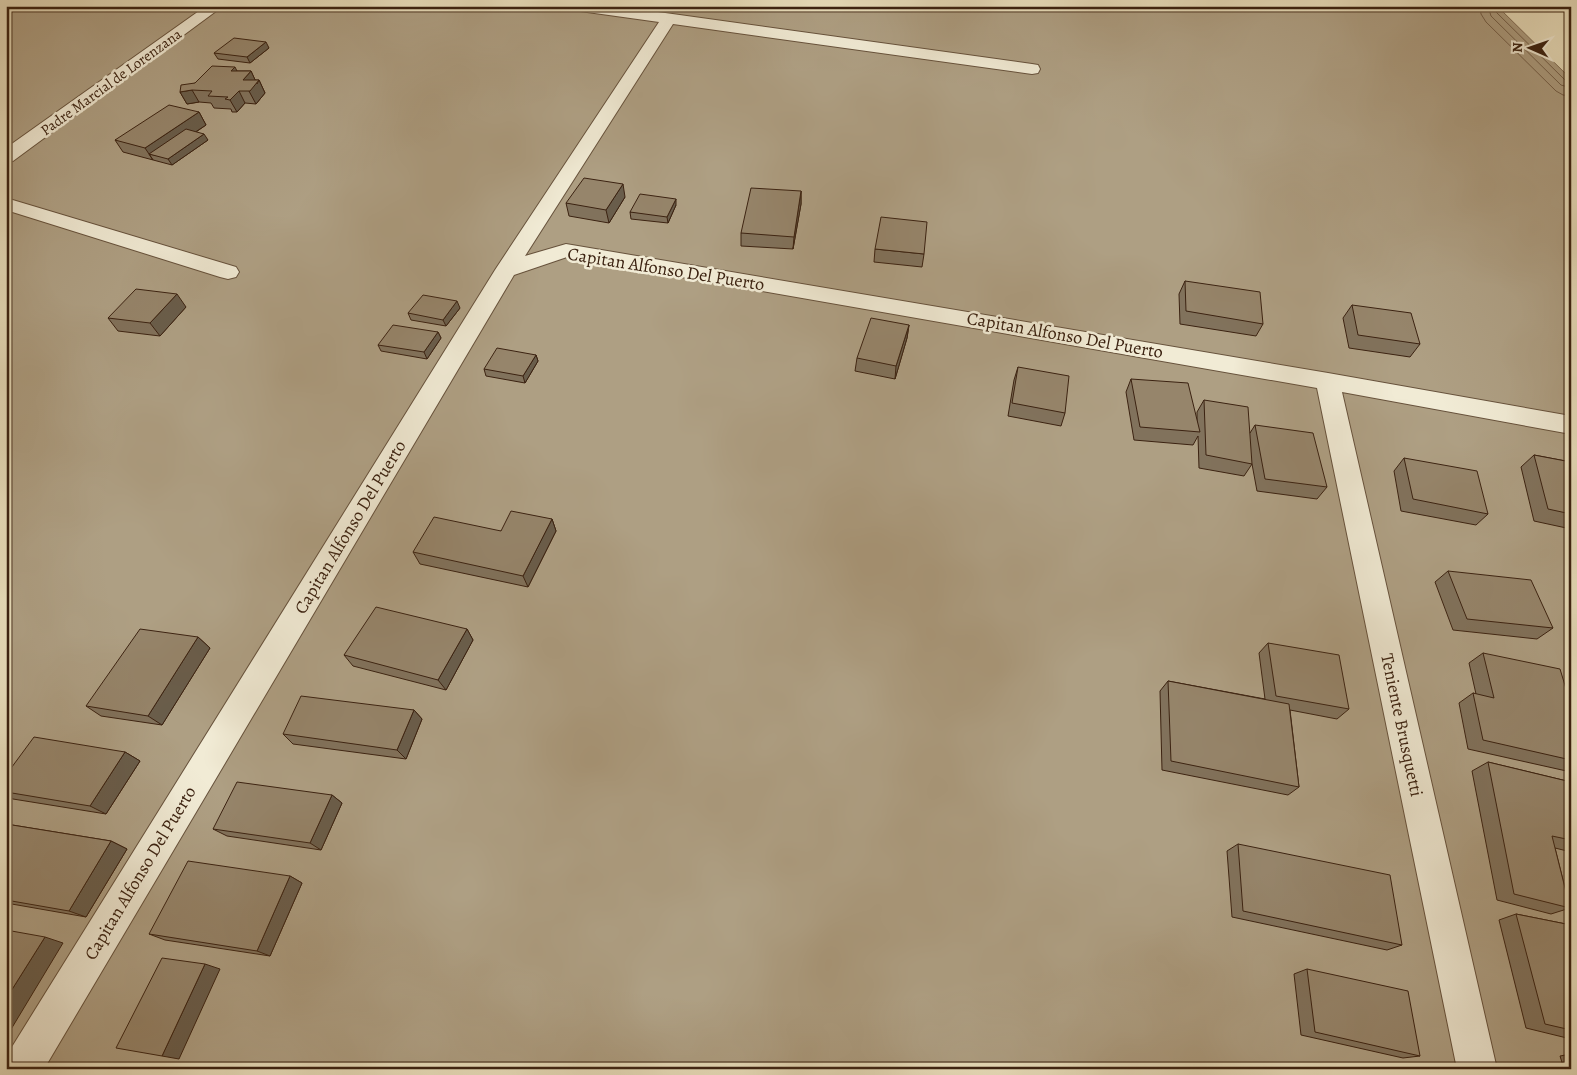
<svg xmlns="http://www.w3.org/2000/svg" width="1577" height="1075" font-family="Alegreya,serif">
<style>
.water{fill:#ae9f83;stroke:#806d55}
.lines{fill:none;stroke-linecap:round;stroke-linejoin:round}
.shore{stroke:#74604a;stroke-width:1}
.minor-casing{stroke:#67523c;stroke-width:2}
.minor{fill:#f1ebd5;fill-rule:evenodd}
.wall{fill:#81725c;stroke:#3b2211}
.shaded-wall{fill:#695d4b;stroke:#3b2211}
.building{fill:#96856b;stroke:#3b2211}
.labels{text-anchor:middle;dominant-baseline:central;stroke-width:5;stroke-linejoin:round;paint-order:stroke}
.far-street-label{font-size:15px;fill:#3b2211;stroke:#f1ebd5}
.street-label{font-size:18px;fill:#3b2211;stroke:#f1ebd5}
</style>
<rect width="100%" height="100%" fill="#eae0be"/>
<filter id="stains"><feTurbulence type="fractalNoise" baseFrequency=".004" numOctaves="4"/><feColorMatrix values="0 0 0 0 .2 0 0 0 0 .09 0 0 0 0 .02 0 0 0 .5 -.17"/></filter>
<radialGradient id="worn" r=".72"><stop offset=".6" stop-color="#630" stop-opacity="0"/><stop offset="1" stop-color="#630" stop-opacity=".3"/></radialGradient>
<path class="water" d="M6,6h1491l74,73v990h-1565z"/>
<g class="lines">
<path class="shore" d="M1480,6l1,8 5,8 70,69 7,4 8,1
M1488,6l3,10 70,69 10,3
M1494,6l2,6 69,68 6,2"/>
<defs>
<path id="minor" d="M206,6h17l-210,155 -7,2v-15z
M573,6h42l417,58 6,1 2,4 -2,4 -6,1 -359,-50 -148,232 41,-12 762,129 243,43v18l-229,-42 155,677h-40l-140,-681 -750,-131 -53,18 -470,794h-38l1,-14 488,-785 164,-248 -79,-11 -5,-2z
M6,198l230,69 3,5 -3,5 -8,2 -8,-2 -214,-67z"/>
</defs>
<use href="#minor" class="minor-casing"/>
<use href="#minor" class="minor"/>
</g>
<path class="wall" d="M269,48l-19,15 -32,-4 -4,-6z
M237,71h14l4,9h4l6,13 -9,11 -11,-1 -8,9h-5l-1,-3 -17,-1 -3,-5 -12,-1 -12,2 -7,-12 15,-9z
M199,112l7,13 -10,7 12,8 -36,25 -49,-13 -8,-12z
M801,191v13l-8,45 -52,-3v-13z
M625,197l-16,26 -40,-7 -3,-13z
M676,205l-8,18 -37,-4 -1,-7z
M875,249l49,5 -2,13 -48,-5z
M1185,281l78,43 -7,12 -76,-12 -1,-30z
M1352,305l68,39 -10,13 -61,-9 -6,-30z
M186,307l-26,29 -42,-5 -10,-13z
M460,308l-14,18 -35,-6 -3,-7z
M909,325l-2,13 -12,41 -40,-8 2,-13z
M438,332l3,6 -14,21 -46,-8 -3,-6z
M536,355l2,6 -13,22 -39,-7 -2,-7z
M1018,367l47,46 -4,13 -53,-10 6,-36z
M1131,379l66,44v-11l7,-12 46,33 5,-8 72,62 -10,12 -60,-8 -5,-27 -8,12 -45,-8 -1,-32 -5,9 -59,-5 -8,-48z
M1534,455l37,7v67l-37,-8 -13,-54z
M1404,458l84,56 -12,11 -75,-14 -7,-40z
M552,519l4,12 -28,56 -108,-23 -7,-12z
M1448,571l105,57 -16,11 -84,-9 -18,-48z
M467,629l6,11 -27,50 -93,-24 -9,-11z
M198,637l12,11 -48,77 -61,-9 -15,-10z
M1268,643l81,66 -12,10 -47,-9 9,77 -11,8 -126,-25 -2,-79 8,-10 97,18 -6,-46z
M1483,653l88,52v67l-103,-23 -9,-46 14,-10 3,1 -7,-31z
M414,710l8,9 -16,40 -113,-15 -10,-10z
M125,752l15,9 -34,53 -93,-15 -7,-3v-21z
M1488,762l83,20v70l-16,-4 15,60 -19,6 -54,-14 -25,-129z
M332,795l10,8 -21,47 -94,-14 -14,-7z
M6,824l105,17 16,8 -41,68 -80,-14z
M1238,844l164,101 -15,5 -155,-33 -5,-66z
M290,876l12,7 -32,73 -105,-16 -16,-6z
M1516,914l55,11v114l-45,-11 -27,-108z
M1307,969l113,87 -17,2 -102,-23 -7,-61z
M1571,1054v15h-7l-4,-13z"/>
<path class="shaded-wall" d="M266,42l3,6 -19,15 -3,-6z
M235,67l6,12 -10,-8z
M251,71l6,13 2,-4 6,13 -9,11 -13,-24z
M192,90l7,12 -12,2 -7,-12z
M239,91l6,12 -8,9 -7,-12z
M199,112l7,13 -47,31 -10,-2 4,6 -8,-12z
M204,134l4,6 -36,25 -4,-6z
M623,184l2,13 -16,26 -3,-13z
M801,191v13l-8,45 1,-12z
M676,199v6l-8,18 -1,-6z
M177,294l9,13 -26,29 -10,-13z
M457,301l3,7 -14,18 -3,-6z
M909,325l-2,13 -12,41 1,-13z
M438,332l3,6 -14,21 -3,-7z
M536,355l2,6 -13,22 -2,-7z
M552,519l4,12 -28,56 -5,-11z
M467,629l6,11 -27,50 -8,-10z
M198,637l12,11 -48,77 -14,-9z
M414,710l8,9 -16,40 -9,-9z
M125,752l15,9 -34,53 -16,-8z
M332,795l10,8 -21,47 -11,-7z
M111,841l16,8 -41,68 -17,-6z
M290,876l12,7 -32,73 -13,-5z
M45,937l18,6 -53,88 -4,-1v-31z
M205,964l15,5 -41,90 -17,-3z"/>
<path class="building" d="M234,38l32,4 -19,15 -33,-4z
M212,66l23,1 -4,4h20l-8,9h16l-9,11h-11l-9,9 -5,-1 3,-2 -20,-1 4,-5 -20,-1 -12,2 1,-7 14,-2z
M169,105l30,7 -54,36 -30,-8z
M186,129l18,5 -36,25 -19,-5z
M584,178l39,6 -17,26 -40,-7z
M751,188l50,3 -7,46 -53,-4z
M640,194l36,5 -9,18 -37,-5z
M881,217l46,5 -3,32 -49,-5z
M1185,281l75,11 3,32 -77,-13z
M136,289l41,5 -27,29 -42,-5z
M423,295l34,6 -14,19 -35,-7z
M1352,305l59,8 9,31 -62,-9z
M871,318l38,7 -13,41 -39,-8z
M393,325l45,7 -14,20 -46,-7z
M497,348l39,7 -13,21 -39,-7z
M1018,367l51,9 -4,37 -53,-10z
M1131,379l57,4 12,49 -60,-5z
M1204,400l44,7 4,57 -46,-9z
M1255,425l58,8 14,54 -62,-8z
M1534,455l37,7v52l-23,-5z
M1404,458l73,13 11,43 -75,-15z
M511,511l41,8 -29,57 -110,-24 21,-35 67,14z
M1448,571l83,9 22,48 -86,-9z
M376,607l91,22 -29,51 -94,-25z
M140,629l58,8 -50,79 -62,-10z
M1268,643l71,12 10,54 -73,-13z
M1483,653l77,16 11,36v55l-88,-20 -10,-47 21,5z
M1168,681l121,23 10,83 -128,-26z
M301,696l113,14 -17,40 -114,-16z
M34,737l91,15 -35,54 -84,-14v-17z
M1488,762l83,20v58l-19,-4 18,72 -56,-14z
M237,782l95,13 -22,48 -97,-14z
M6,824l105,17 -42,70 -63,-11z
M1238,844l152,31 12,70 -159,-34z
M188,861l102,15 -33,75 -108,-17z
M1516,914l55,11v105l-26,-6z
M6,930l39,7 -39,62z
M162,958l43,6 -43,92 -46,-8z
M1307,969l101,22 12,65 -105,-24z"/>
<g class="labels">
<g class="far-street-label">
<text transform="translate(111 82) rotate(-36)">Padre Marcial de Lorenzana</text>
</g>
<g class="street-label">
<text transform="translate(666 269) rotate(9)">Capitan Alfonso Del Puerto</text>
<text transform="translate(1065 335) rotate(10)">Capitan Alfonso Del Puerto</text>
<text transform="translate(350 527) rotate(-59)">Capitan Alfonso Del Puerto</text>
<text transform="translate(1402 725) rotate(78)">Teniente Brusquetti</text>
<text transform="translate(140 873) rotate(-59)">Capitan Alfonso Del Puerto</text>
</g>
</g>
<rect width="1577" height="1075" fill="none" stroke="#eae0be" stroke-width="25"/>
<rect x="8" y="8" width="1562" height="1060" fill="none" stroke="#3b2211" stroke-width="2.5"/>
<rect x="12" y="12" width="1552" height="1050" fill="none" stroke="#3b2211"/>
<g transform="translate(1530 48) rotate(272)" stroke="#f1ebd5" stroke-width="4" paint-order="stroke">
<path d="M0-4L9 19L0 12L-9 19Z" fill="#3b2211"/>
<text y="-8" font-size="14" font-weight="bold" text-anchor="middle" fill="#3b2211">N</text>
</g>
<rect width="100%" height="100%" filter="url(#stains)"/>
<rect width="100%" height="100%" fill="url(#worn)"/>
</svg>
